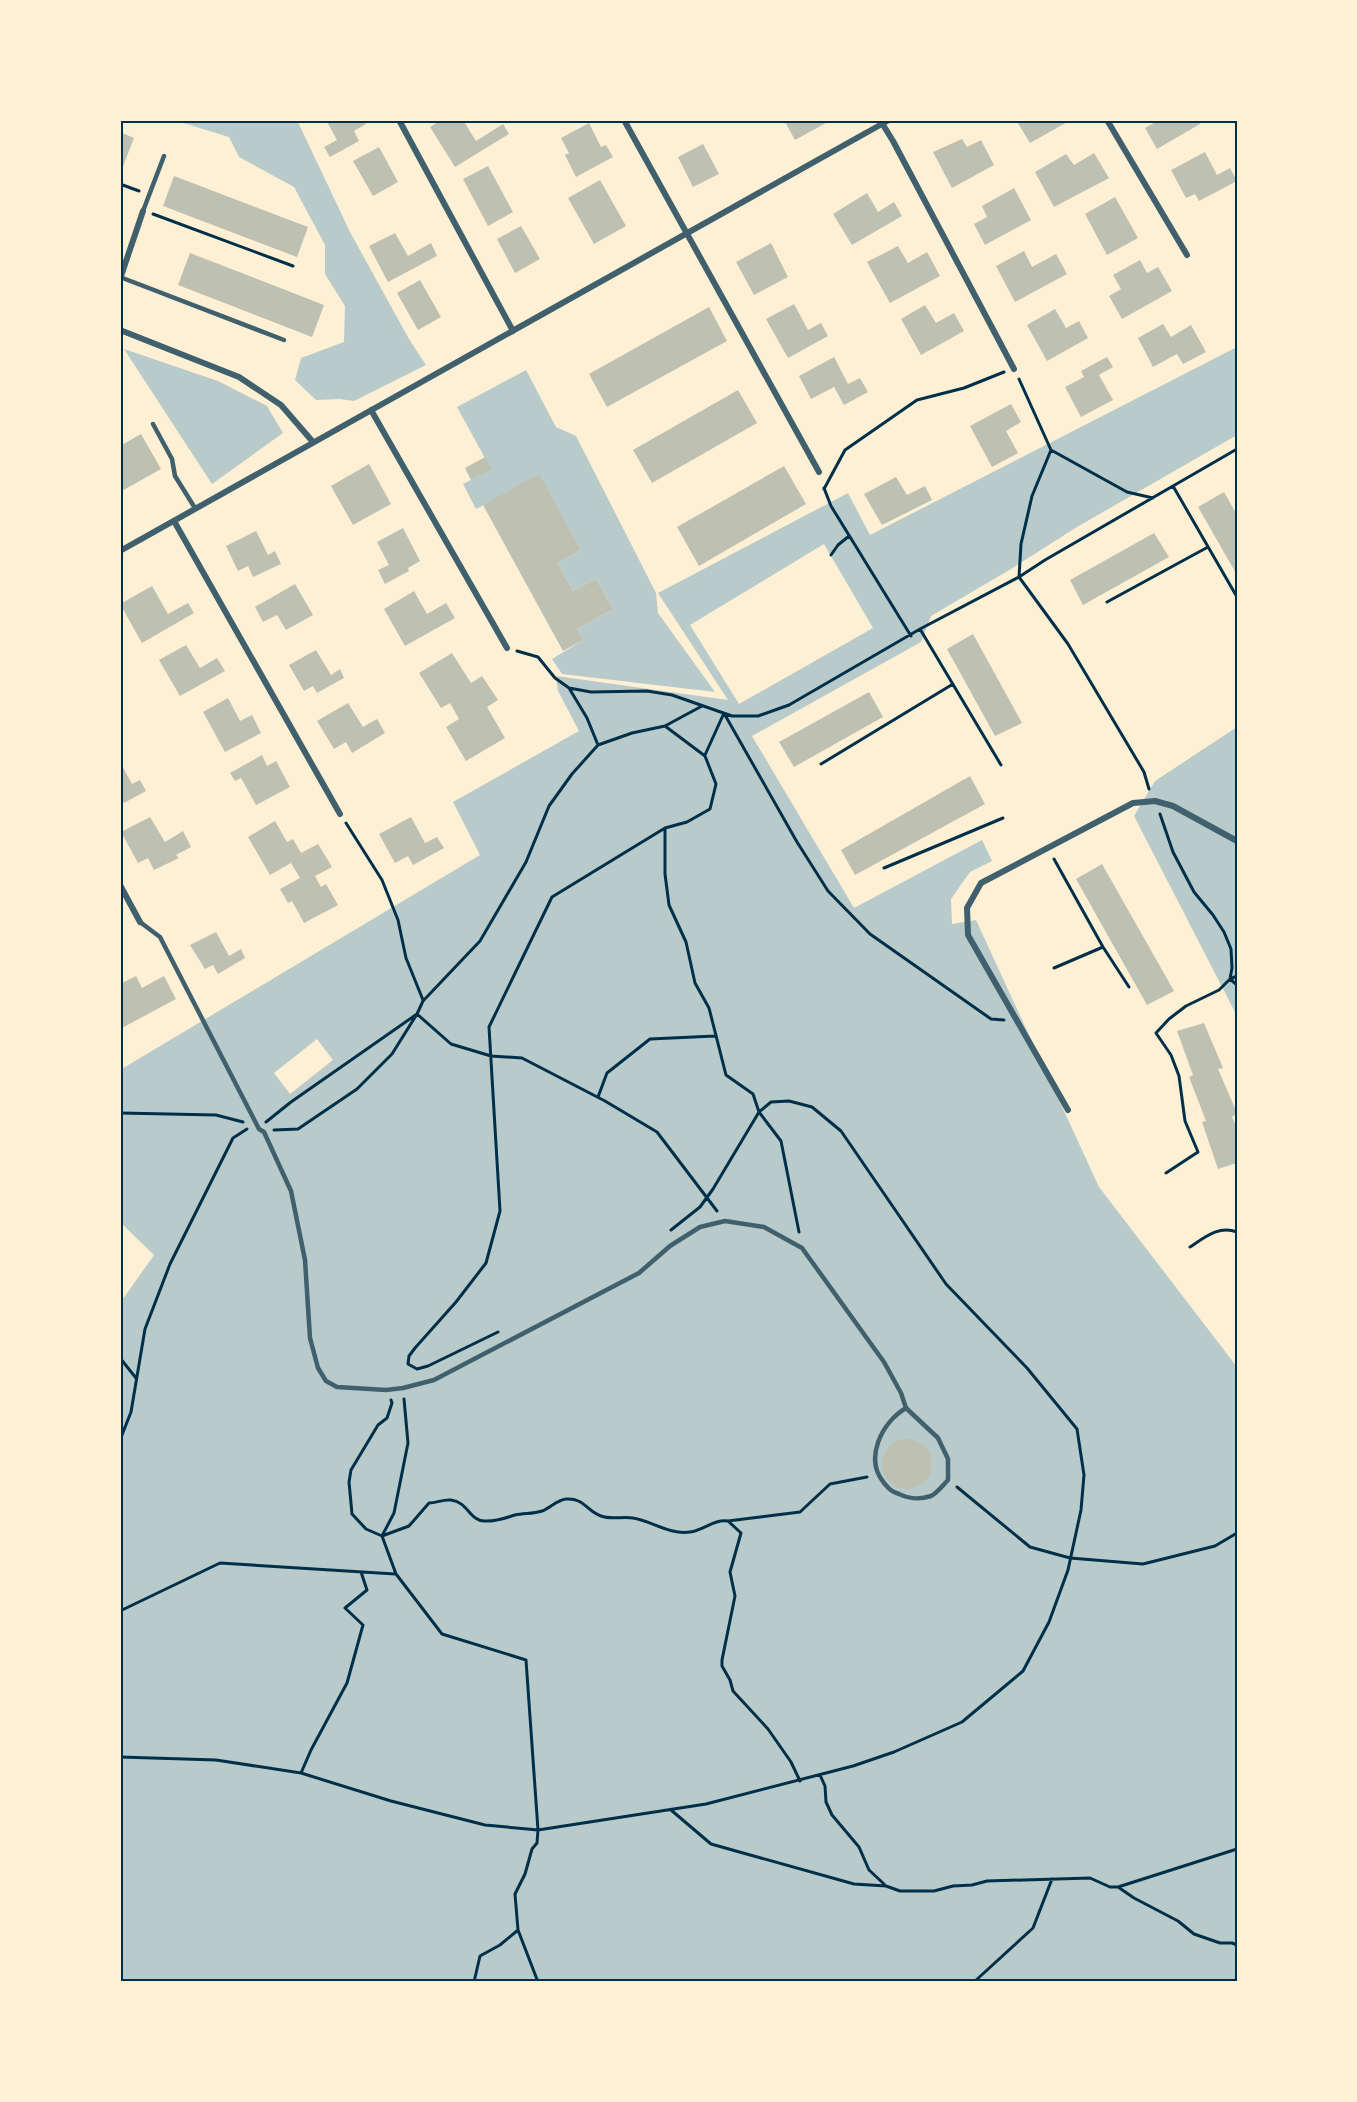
<svg xmlns="http://www.w3.org/2000/svg" width="1357" height="2102" font-family="Roboto,sans-serif">
<style>
.green{fill:#b9caca;fill-rule:evenodd}
.building{fill:#bec0b2}
.lines{fill:none;stroke-linecap:round;stroke-linejoin:round}
.path{stroke:#003049;stroke-width:3}
.service{stroke:#3f606c;stroke-width:4.5}
.minor{stroke:#3f606c;stroke-width:6}
.neatline{fill:none;stroke:#003049;stroke-width:2}
</style>
<rect width="100%" height="100%" fill="#fdf0d5"/>
<path class="green" d="M174,120h123l53,112 59,107 17,26 -72,36 -14,-2 -24,1 -21,-20 6,-22 43,-16 1,-36 -20,-32v-29l-31,-58 -55,-30 -10,-20z
M1237,347v88l-160,92 -66,42 -80,47 -10,26 -169,94 102,172 128,-68 10,21 -22,11 -19,27 1,25 24,-4 123,267 138,180v615h-1117v-679l34,-48 -34,-33v-152l360,-215 -27,-53 126,-71 -21,-40 -2,-15 172,24 -70,-107 190,-100 22,42zM824,544l49,84 -134,76 -49,-79zM317,1039l16,21 -43,34 -16,-21z
M124,349l94,32 49,25 16,27 -71,51z
M526,370l30,57 20,9 80,157 2,20 57,79 -153,-18 -10,-15 31,-19 -6,-11 36,-20 -17,-30 -23,12 -16,-28 24,-13 -42,-75 -63,34 -13,-25 28,-15 -34,-62z
M1237,727v289l-103,-200 21,-35z"/>
<path class="building" d="M326,120h37l3,4 -12,7 5,10 -29,16 -6,-10 13,-7z
M441,120h22l13,21 27,-17 6,10 -54,33 -25,-40z
M784,120h42l2,2 -33,18z
M1016,120h55l-41,23z
M1159,120h39l2,4 -43,25 -12,-21z
M589,123l12,24 5,-2 7,12 -37,20 -11,-22 4,-2 -8,-15z
M120,132l14,6 -14,36z
M962,139l5,8 14,-7 13,25 -42,23 -19,-36z
M703,144l16,30 -26,13 -15,-30z
M379,147l19,35 -25,14 -20,-35z
M1205,152l12,23 13,-7 7,13 -38,20 -4,-7 -9,4 -15,-28z
M1094,153l15,25 -55,29 -19,-35 31,-18 8,11z
M488,166l25,46 -25,14 -25,-47z
M174,176l134,51 -11,30 -134,-51z
M600,180l26,46 -32,18 -26,-46z
M1014,188l17,32 -46,25 -11,-21 13,-7 -5,-11z
M867,193l11,19 16,-10 8,14 -50,29 -19,-31z
M1115,197l23,41 -31,17 -22,-41z
M521,226l19,33 -25,14 -18,-34z
M395,233l13,23 23,-13 6,13 -49,26 -19,-36z
M771,243l17,34 -34,18 -18,-33z
M898,246l10,17 19,-11 13,24 -50,27 -23,-41z
M1024,251l8,16 24,-13 11,20 -52,28 -19,-36z
M190,253l134,52 -12,32 -134,-52z
M1140,260l7,13 11,-6 14,24 -50,28 -13,-23 12,-7 -8,-14z
M420,280l21,37 -23,13 -21,-37z
M794,304l14,26 13,-7 7,13 -40,22 -22,-39z
M925,305l11,18 18,-10 10,18 -43,24 -20,-36z
M709,307l18,34 -120,66 -18,-33z
M1055,309l11,19 13,-7 9,17 -41,23 -20,-36z
M1163,324l8,13 20,-12 15,27 -23,12 -6,-10 -24,13 -15,-29z
M834,357l14,27 12,-6 8,14 -24,13 -10,-18 -23,12 -12,-23z
M1107,357l6,10 -14,8 14,25 -32,17 -16,-30 19,-10 -3,-6z
M738,390l19,33 -105,60 -19,-33z
M1011,404l10,18 -15,9 12,22 -26,14 -22,-41z
M141,434l20,35 -41,23v-46z
M485,457l7,12 -21,11 -6,-12z
M369,464l22,40 -38,21 -22,-39z
M784,466l22,38 -107,62 -22,-39z
M539,474l42,76 -24,13 16,28 23,-12 17,30 -36,20 6,11 -20,11 -80,-146z
M896,477l11,18 18,-9 7,14 -50,25 -18,-31z
M1224,492l13,23v60l-39,-68z
M403,528l17,33 -12,7 1,3 -24,13 -7,-14 11,-5 -12,-23z
M256,531l12,24 7,-4 6,13 -28,13 -5,-11 -10,5 -12,-25z
M1154,533l15,24 -86,48 -13,-25z
M295,584l18,31 -27,15 -9,-15 -14,7 -8,-15z
M152,586l16,28 20,-11 6,10 -52,30 -22,-39z
M414,591l13,23 19,-11 9,15 -50,28 -21,-37z
M973,634l49,89 -27,13 -48,-87z
M186,645l14,23 17,-10 8,13 -45,25 -21,-36z
M316,650l15,25 9,-6 4,9 -27,15 -4,-7 -9,5 -15,-26z
M452,653l19,30 11,-7 16,24 -11,7 18,31 -39,23 -20,-34 13,-8 -9,-16 -9,5 -22,-35z
M869,692l14,25 -89,50 -15,-25z
M228,698l12,23 12,-6 9,18 -36,19 -22,-40z
M348,703l15,24 14,-8 8,14 -33,20 -6,-11 -12,7 -17,-28z
M262,755l5,11 9,-5 14,26 -34,18 -15,-27 -6,3 -5,-8z
M120,762l12,22 8,-4 6,11 -22,12 -4,-7z
M970,776l15,28 -130,71 -14,-25z
M150,817l15,25 18,-11 8,16 -15,8 3,3 -25,12 -6,-12 -10,5 -17,-31z
M411,817l14,26 12,-6 7,11 -31,17 -5,-9 -13,7 -16,-29z
M275,821l12,21 6,-3 8,14 17,-9 14,23 -17,9 6,11 5,-3 12,21 -34,18 -12,-22 -4,2 -8,-14 20,-11 -9,-15 -21,12 -22,-38z
M1102,864l72,127 -27,14 -71,-126z
M216,932l13,24 12,-7 4,9 -27,16 -5,-9 -8,4 -15,-24z
M136,976l6,12 22,-12 12,23 -56,30v-45z
M1204,1023l19,45 -5,1 19,44 -5,4 5,11v35l-19,6 -16,-47 4,-1 -17,-44 4,-2 -16,-44z
M882 1464a25 25 0 1 1 50 0a25 25 0 1 1-50 0Z"/>
<g class="lines">
<path class="path" d="M120,184l19,7
M153,214l140,52
M1019,379l32,71 76,42 26,6
M1051,450l-19,46 -11,48 -2,33 49,67 76,128 5,17
M1173,486l64,111
M824,488l7,18 80,130
M824,489l21,-39 72,-50 47,-12 40,-16
M831,555l7,-10 11,-9
M1107,602l101,-55
M920,629l81,136
M517,651l21,6 17,21 14,10 22,4 56,-1 25,4 60,21h26l31,-11 131,-76 99,-52 26,-17 192,-111
M569,688l18,30 11,27
M725,715l72,127 31,49 42,43 121,85 13,1
M705,755l19,-42
M821,764l132,-80
M1160,814l13,38 21,40 19,23 11,17 7,17 1,19 -2,11 -11,11 -33,16 -17,13 -13,14 15,22 8,21 6,45 13,31 -32,21
M346,823l36,57 16,40 8,38 17,42
M665,828v46l4,31 17,37 9,41 14,25 17,67 27,19 6,18 22,29 18,91
M1054,859l49,88 26,40
M884,868l119,-50
M1054,968l49,-21
M1237,976l-7,3 7,6
M598,1097l9,-24 43,-34 65,-3
M120,1113l96,2 27,7
M266,1122l25,-20 126,-88 6,-13 57,-60 46,-79 23,-56 23,-32 26,-29 34,-12 33,-7 37,-20
M274,1130l24,-1 59,-40 35,-35 25,-40 34,30 40,12 31,2 83,43 52,31 60,79
M1190,1247c15,-10 29,-22 47,-15
M498,1332l-70,34 -11,3 -9,-5 1,-8 6,-8 41,-46 30,-39 14,-52 -11,-184 63,-130 113,-69 22,-6 23,-13 6,-25 -11,-28 -40,-30
M120,1358l16,20
M404,1399l4,44 -14,70 -12,23 14,38 46,60 84,26 12,170 -1,13 -5,6 -7,25 -10,20 3,36 -18,15 -20,11 -6,26
M391,1400l1,3 -5,15 -9,7 -27,45 -2,12 3,32 14,15 16,7 27,-10 20,-23c8,0 14,-4 22,-3 17,2 18,20 33,21 11,1 21,-3 31,-6 9,-2 18,-1 27,-4 8,-3 15,-11 24,-12 19,-1 20,12 35,17 10,4 22,0 32,2 19,3 36,17 57,14 14,-2 24,-13 38,-11l13,12 -11,39 5,24 -13,64v6l8,14 3,11 35,38 23,33 9,19
M120,1440l11,-28 14,-83 25,-65 63,-126 14,-9
M957,1487l73,60 40,11 73,6 72,-18 22,-13
M728,1521l72,-9 30,-28 37,-7
M120,1611l100,-48 175,11
M120,1757l96,3 85,13 90,28 94,24 53,5 168,-26 147,-38 41,-14 68,-30 61,-51 26,-49 19,-52 13,-60 3,-35 -7,-46 -50,-61 -81,-84 -105,-153 -29,-24 -23,-6 -18,1 -12,10 -46,77 -13,18 -29,23
M301,1773l10,-23 36,-67 16,-58 -18,-17 22,-18 -6,-18
M820,1775l5,11 1,16 6,13 27,32 10,23 15,14
M671,1810l40,34 143,40 32,2 14,5h34l19,-5 19,-1 15,-4 103,-3 20,9h8l16,11 44,23 16,13 26,9h12l5,2
M1118,1887l119,-38
M518,1930l20,52
M974,1982l59,-54 19,-49"/>
<path class="service" d="M143,211l21,-55
M120,277l164,63
M153,424l19,35 3,17 20,32
M140,922l20,15 99,192 5,3 27,59 14,69 5,78 8,30 8,13 11,6 49,3 17,-2 31,-8 205,-107 31,-27 30,-19 25,-6 39,6 38,21 82,114 17,31 5,15c-25,15 -42,51 -22,75 5,6 8,9 15,11 11,5 20,6 32,2 6,-3 12,-11 17,-16v-21l-10,-21 -32,-30"/>
<path class="minor" d="M399,120l114,211
M624,120l195,352
M880,120l13,21 121,228
M1107,120l80,135
M120,279l23,-68
M120,330l119,47 42,28 32,37
M371,410l136,238
M174,521l166,293
M120,551l769,-431
M120,885l20,37
M1068,1110l-100,-175 -1,-27 14,-25 152,-80 22,-2 18,5 64,35"/>
</g>
<rect width="1357" height="2102" fill="none" stroke="#fdf0d5" stroke-width="243"/>
<rect x="122" y="122" width="1114" height="1858" class="neatline"/>
</svg>
